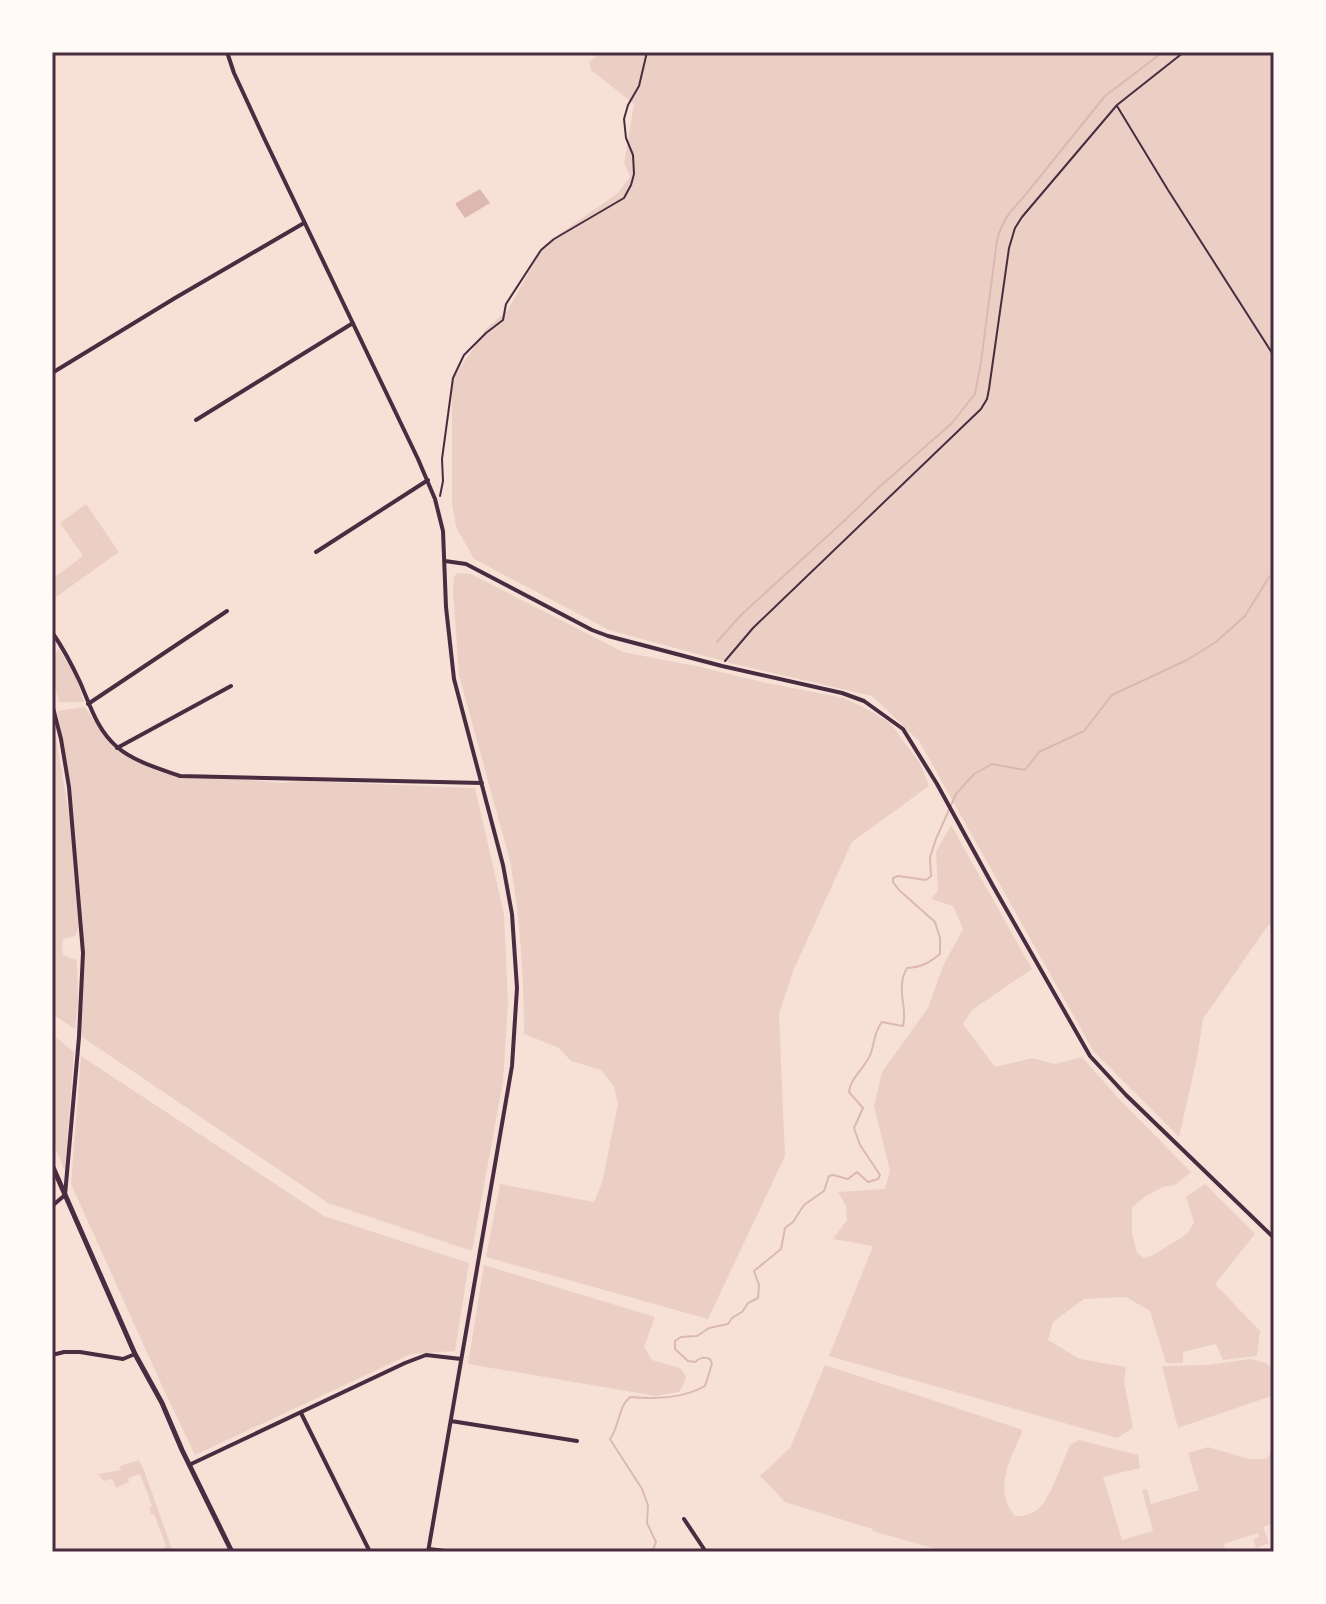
<svg xmlns="http://www.w3.org/2000/svg" width="1326" height="1604" font-family="Commissioner,sans-serif">
<style>
.green{fill:#ebcfc5}
.water{fill:#dcb8b0}
.lines{fill:none;stroke-linecap:round;stroke-linejoin:round}
.stream{stroke:#dcb8b0;stroke-width:2}
.path{stroke:#4a2c40;stroke-width:2}
.minor{stroke:#4a2c40;stroke-width:4}
.secondary{stroke:#4a2c40;stroke-width:5}
.neatline{fill:none;stroke:#4a2c40;stroke-width:3}
</style>
<rect width="100%" height="100%" fill="#f7e1d7"/>
<path class="green" d="M602,52h672v871l-5,1 -66,95 -6,39 -18,79 -85,-85 -175,-311 -47,-45 -138,-32 -125,-34 -135,-71 -18,-32 -4,-25v-122l35,-52 20,-17 38,-67 73,-51 12,-16 -6,-14 10,-59 -43,-34 -2,-8z
M86,504l33,48 -67,48v-21l31,-23 -23,-33z
M458,573l13,1 152,78 78,15 61,15 82,16 27,13 19,12 30,40 9,23 -77,56 -58,127 -15,45 6,142 -77,163 -222,-62 14,-73 94,18 8,-19 16,-79 -4,-18 -13,-16 -30,-9 -12,-13 -35,-14c0,-58 -4,-116 -14,-173l-51,-186 -6,-83 1,-16z
M59,649l17,28 8,25h-25l-7,-26v-20z
M85,707l23,35 12,11 37,18 24,7h51l50,5 19,-2 174,7 29,126 4,89 -5,79 -31,169 -144,-48 -246,-166 1,-112 -12,-140 -14,-74z
M52,713l17,101 10,113 -4,9 -12,3 -1,11 1,5 13,5 1,3 1,39 -3,27 -23,-15z
M951,825l81,144 -60,41 -9,14 32,43 37,-9 23,6 27,-7 39,44 70,71 -16,13 -12,2 -17,9 -14,11v26l5,20 7,5 9,-3 34,-21 7,-12 -8,-25 19,-13 50,50 -40,50 45,47 -3,25 -34,4 -7,-16 -33,8v11h-17l-16,-52 -24,-14 -42,2 -31,23 -5,18 32,19 46,8 -2,15 9,46 -16,10 -288,-82 44,-110 -40,-7 14,-19 -1,-14 -8,-14 47,-3 5,-18 -16,-65 8,-34 46,-64 15,-42 20,-37 -10,-23 -22,-7 7,-8 -2,-39z
M52,1034l22,18 -9,119 -13,-31z
M81,1056l243,160 145,47 -14,88 -44,3 -216,101 -32,-67 -92,-204z
M484,1265l171,52 -11,30 8,13 28,8 6,8 -2,8 -5,8 -23,4 -188,-32z
M1251,1359l15,4 8,8v24l-96,33 -16,-62 45,-1z
M825,1365l198,65c-12,29 -31,58 -8,86 10,1 22,-4 28,-12 10,-14 20,-43 27,-59l9,-5 59,15 2,13 -37,9 19,63 31,-9 -11,-41 5,-1 4,15 48,-14 -11,-37 20,-6 41,12h17l8,-10v74l-11,4 6,16 -13,5 -3,-9 6,-2 -1,-4 -34,11 2,8h-279l-75,-21 1,-2 -7,-2 -81,-25 -25,-26 30,-28z
M139,1460l5,10 29,82h-8l-1,-4 2,-2 -12,-32h-3l-2,-6 3,-2 -12,-32 -12,4 1,4 -13,6 -4,-9 -8,2 -6,-7 23,-4 -1,-4z"/>
<path class="water" d="M480,189l10,14 -25,15 -9,-13v-2z"/>
<g class="lines">
<path class="stream" d="M717,642l24,-27 104,-95 32,-31 75,-66 23,-29 6,-32 16,-122c5,-18 12,-28 25,-41l83,-103 58,-44
M652,1552l4,-10 -9,-19 1,-18 -6,-16 -32,-50c10,-14 8,-32 20,-42 25,2 52,2 75,-11l7,-22 -2,-5c-6,-2 -10,-2 -15,3l-7,-1 -13,-12v-8l6,-4 16,-1 12,-8 19,-4 4,-6 10,-6 6,-9 10,-5 1,-13 -5,-14 27,-22 4,-21 8,-6 11,-17 20,-14 5,-15 4,-1 15,4 9,-7 11,10 10,-3 2,-4 -20,-30 -6,-17 9,-20 -14,-16c1,-14 17,-25 22,-39 4,-12 3,-21 11,-31l21,4c5,-19 -8,-37 4,-58 15,-1 22,-5 33,-14v-16l-5,-16 -36,-32 -6,-8v-4l5,-2 28,4 5,-4 -1,-19 6,-18 20,-45 18,-20 18,-10 33,6 14,-18 45,-21 28,-36 75,-35 29,-18 29,-26 24,-39 5,-3"/>
<path class="path" d="M1117,106l51,84 106,166
M440,496l3,-15 -1,-22 11,-81 11,-23 22,-22 17,-13 3,-16 35,-54 13,-11 70,-41 7,-13 3,-11 -1,-19 -7,-17 -2,-19 4,-14 11,-19 8,-34
M725,661l28,-33 228,-219 6,-10 2,-10 20,-141 6,-20 7,-11 95,-112 67,-53"/>
<path class="minor" d="M227,52l7,21 31,67 153,319 17,40 8,32 3,76 8,72 49,186 9,49 5,74 -5,78 -84,486
M52,373l123,-75 129,-75
M196,420l157,-97
M316,552l112,-72
M445,561l21,3 126,66 16,6 114,30 120,27 22,8 39,28 34,55 56,102 97,170 36,39 148,143
M52,632c11,16 20,33 28,50 10,23 17,48 37,65 16,14 43,22 63,29l302,7
M52,704l9,35 8,48 14,166 -4,84 -14,158 -13,11
M88,704l139,-93
M117,748l114,-62
M52,1355l12,-3h16l43,7 12,-5
M301,1413l69,139
M451,1421l126,20
M189,1465l216,-102 21,-8 35,4
M684,1519l22,33
M429,1549l24,3"/>
<path class="secondary" d="M52,1165l83,189 27,49 20,47 50,102"/>
</g>
<rect width="1326" height="1604" fill="none" stroke="#fffaf5" stroke-width="108"/>
<rect x="54" y="54" width="1218" height="1496" class="neatline"/>
</svg>
